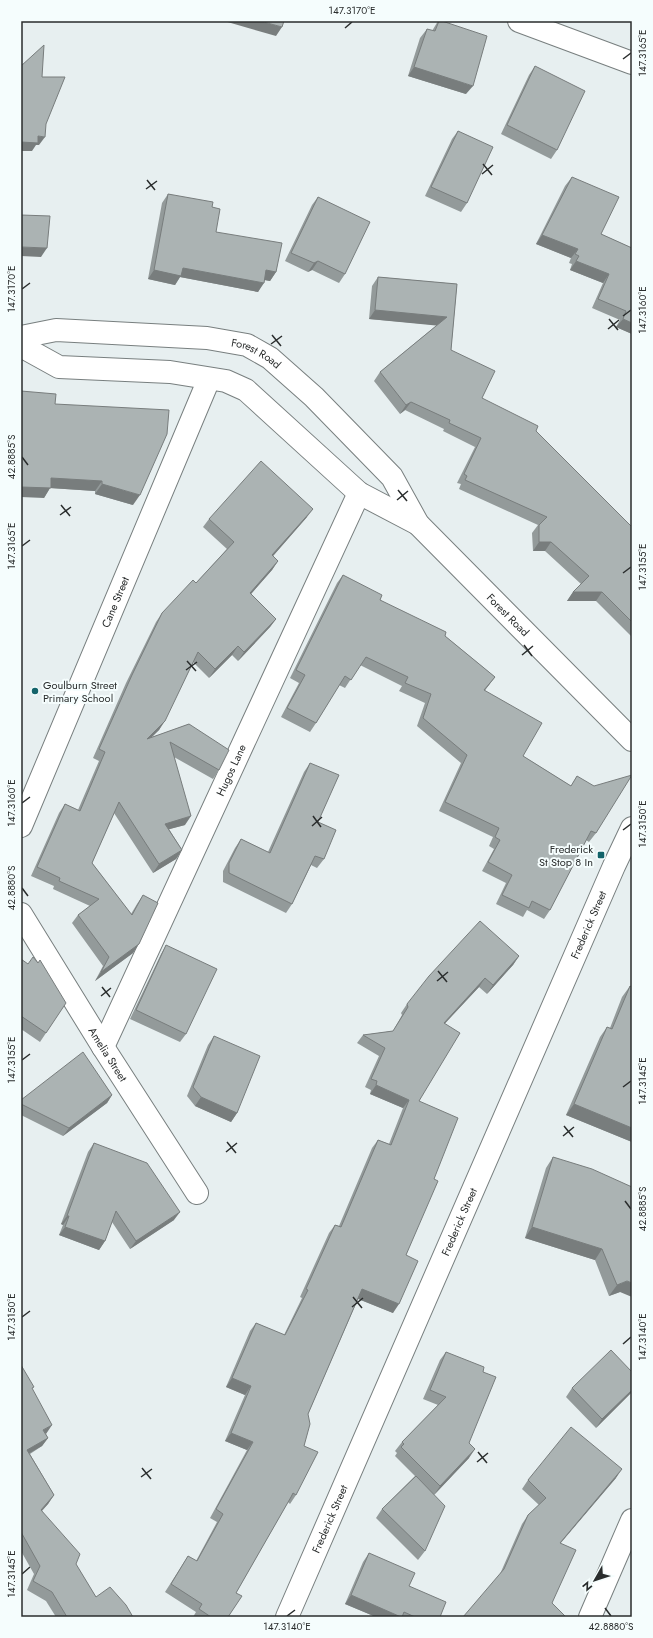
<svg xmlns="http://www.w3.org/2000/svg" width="653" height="1638" font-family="Jost,sans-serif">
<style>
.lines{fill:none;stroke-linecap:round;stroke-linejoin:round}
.street-casing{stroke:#787f7f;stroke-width:24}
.street{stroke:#fff;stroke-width:22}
.wall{fill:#939a9a}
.shaded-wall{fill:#787d7d}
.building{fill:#abb3b3;stroke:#787d7d}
.ticks{fill:none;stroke:#2a2d2d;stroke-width:1.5}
.poi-dot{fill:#14636a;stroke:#f5fdfd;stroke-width:1.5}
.labels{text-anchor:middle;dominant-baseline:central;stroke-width:4;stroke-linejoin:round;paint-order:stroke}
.street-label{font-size:11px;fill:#2a2d2d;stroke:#f5fdfd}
.poi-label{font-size:11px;fill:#2a2d2d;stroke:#f5fdfd;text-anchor:start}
.neatline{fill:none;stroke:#2a2d2d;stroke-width:1.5}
.ticks-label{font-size:10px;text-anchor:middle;fill:#2a2d2d}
</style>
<rect width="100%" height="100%" fill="#e7eff0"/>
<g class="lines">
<defs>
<g id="street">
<path d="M519,21l113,42"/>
<path id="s1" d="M21,337l35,-7 151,8 40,7 23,13 44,39 78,80 26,47 214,216"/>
<path d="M21,346l38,21 111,5 56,9 20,9 113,103 59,31"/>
<path id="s2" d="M21,826l188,-447"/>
<path id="s3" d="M21,914l82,133 94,146"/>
<path id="s4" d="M103,1047l256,-554"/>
<path id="s5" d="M287,1617l327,-751 18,-38"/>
<path d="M590,1617l42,-97"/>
</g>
</defs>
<use href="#street" class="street-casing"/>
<use href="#street" class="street"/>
</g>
<path class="wall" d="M438,21h4l24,73 -58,-18 12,-38 7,-9 5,2z
M535,66l22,84 -6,9 -50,-25 28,-59z
M458,131l9,72 -6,9 -36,-16 27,-57z
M572,177l29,57 31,14v86l-16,-7 4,-7 -28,-12 11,-25 -33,-13 2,-6 -3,-1 2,-5 -35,-14 29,-58z
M168,194l44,13 4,25 60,40 -6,9 -6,-1 -6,12 -78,-15 -5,8 -27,-6 14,-76z
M318,197l27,77 -6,9 -27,-13 -4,2 -23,-11 27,-56z
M378,277l79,7 -6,66 31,48 54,33 96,96v110l-36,-36h-29l6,-9 8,-8 -36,-33h-12l-1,-18 6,-8 -79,-36 2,-5 -4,-1 18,-36 -32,-16 1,-2 -39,-19 -5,4 -26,-33 6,-9 57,-47 -68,-6 3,-33z
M55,404l78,101 -38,-11v-3l-45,-3 -6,10z
M307,517l-34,39 5,5 -6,9 -21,24 25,25 -6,8 -32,34 -6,-6 -23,23 -16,-16 -34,68 -9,8 39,-14 30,46 -6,9 -39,-22 11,68 -16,4 13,21 -6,9 -23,14 -39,-60 -22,50 39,51 6,-10 6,-9 -10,58 -38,28 8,-15 -31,-43 6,-8 12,-9 -37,-17 1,-3 -23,-10 28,-63 6,-9 13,6 21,-49 -6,-3 33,-75 30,-61 6,-9 34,-30 31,-34 -24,-22 6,-8z
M343,575l37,25 65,36 50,41 -10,13 38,66 48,30 6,-10 19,57 -7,9 -3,-2 -36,70 -6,9 -17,-9 -4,7 -27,-13 10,-21 -24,-12 12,-22 -5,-3 4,-9 -54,-26 22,-48 -44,-37 8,-23 -26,-12 3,-5 -42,-21 -15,23 -6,-3 -23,38 -6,9 -29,-15 18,-34 -9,-5 47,-95z
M310,763l14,96 -7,9 -6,-3 -19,39 -6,9 -63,-31v-11l12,-23 6,-9 27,13 36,-80z
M166,945l20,89 -6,8 -50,-23 31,-65z
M519,956l-6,9 -26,29 -8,-7 -34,36 -26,78 15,78 -28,76 -13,58 -35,-14 -50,115 -4,32 -8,49 -6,9 -2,-2 -52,91 -8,24h-35l3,-5 -31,-20 23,-36 8,5 21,-39 -7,-4 37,-68 -22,-9 20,-46 -19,-8 24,-56 6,-8 28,12 18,-37 -2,-1 29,-64 6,-8 4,1 33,-78 6,-8 11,4 14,-36 -33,-14 1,-4 -6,-3 14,-31 -22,-13 6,-8 30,-4 9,-16 -1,-2 6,-9z
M21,959l25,74 -6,9 -19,-13z
M630,986l2,1v155l-66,-27 34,-78 7,-10 3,1 12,-31z
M214,1036l23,77 -6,9 -36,-16 -8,-10 21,-51z
M112,1095l-5,8 -44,33 -42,-21v-15z
M94,1143l80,77 -44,29 -18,-27 -7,19 -6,9 -40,-15 4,-10 -2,-1 27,-72z
M553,1157l79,30 -12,105 -11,4 -14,-36 -70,-22 21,-70z
M446,1352l37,20 -14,71v15l-35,37 -9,56 -7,9 -42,-42 6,-9 33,-33 -20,-20 2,-3 -2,-2 7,-9 36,-37 -15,-6 17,-39z
M21,1365l11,24 14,45 2,4 -6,8 -12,8 24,41 -6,9 -6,7 54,86 37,20h-77l-10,-16 -19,-11 7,-16 -13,-23z
M572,1388l60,4 -36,36 -30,-31z
M616,1478l-56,65 -8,60 -52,-29 22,-50 6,-9 11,-10 -17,-16 6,-9z
M369,1553l40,33 31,31h-64l-31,-13 18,-42z"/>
<path class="shaded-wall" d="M224,21h36l22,6 -6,9z
M414,67l59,19 -7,8 -58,-18z
M38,136l7,1 -6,8h-3l-4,6h-11v-9z
M542,235l36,14 -7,9 -35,-14z
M21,247l26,1 -6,9 -20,-1z
M318,261l-6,9 -4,2 6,-9z
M576,261l33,13 -6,9 -33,-13z
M183,268l81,15 -6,9 -78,-15 -5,8 -27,-6 6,-9z
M266,270l10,2 -6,9 -10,-2z
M375,310l72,7 -6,9 -72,-7z
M623,319l9,4v11l-16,-7z
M411,402l-6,8 -5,4 6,-9z
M51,478l51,3 -7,10 -45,-3 -6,10 -23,-1v-10z
M102,484l38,11 -7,10 -38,-11z
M313,509l-6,8 -41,47 6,-9z
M539,542h12l-6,9h-12z
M278,561l-6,9 -28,32 6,-9z
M573,592h29l-6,9h-29z
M276,619l-6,8 -32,34 6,-9z
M238,646l-6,9 -23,23 6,-9z
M495,677l-6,8 -11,14 6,-9z
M165,721l-6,9 -18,18 6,-9z
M191,816l-6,9 -26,7 6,-8z
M182,850l-6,9 -23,14 6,-9z
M139,944l-6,9 -38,28 6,-9z
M519,956l-6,9 -26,29 6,-9z
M485,978l-6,9 -41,44 6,-8z
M376,1085l33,15 -6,8 -33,-14z
M112,1095l-5,8 -44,33 6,-8z
M201,1097l36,16 -6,9 -36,-16z
M574,1104l58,24v14l-66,-27z
M180,1212l-6,8 -44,29 6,-8z
M67,1216h2l-6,9 -2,-1z
M65,1227l40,14 -6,9 -40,-15z
M532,1227l70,22 -7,11 -70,-22z
M627,1281l5,2v14l-12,-5 -11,4 8,-11z
M362,1289l37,15 -6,9 -37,-15z
M232,1378l19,8 -6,9 -19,-8z
M632,1390v2l-36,36 6,-9z
M52,1425l-6,9 -3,-4z
M231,1433l22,9 -6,8 -22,-9z
M48,1438l-6,8 -21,12 6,-8z
M475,1449l-6,9 -35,37 6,-9z
M622,1469l-6,9 -62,73 6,-8z
M54,1495l-6,9 -13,14 6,-8z
M351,1595l50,22h-25l-31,-13z"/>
<path class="building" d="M260,21h24l-2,6z
M439,21h3l45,15 -14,50 -59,-19 13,-38 8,2z
M44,45l-2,32h23l-19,47 -1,13 -7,-1v7l-17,-1v-76z
M535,66l50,25 -28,59 -50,-25z
M458,131l35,16 -26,56 -36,-16z
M572,177l47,20 -18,37 31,14v75l-9,-4 3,-8 -28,-12 11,-25 -33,-13 3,-5 -4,-2 3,-5 -36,-14z
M168,194l45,8 -1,5 8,2 -4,23 66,11 -6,29 -10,-2 -2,13 -81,-15 -2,8 -27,-6z
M318,197l52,25 -25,52 -27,-13 -4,2 -23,-10z
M21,215l29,1 -3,32 -26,-1z
M378,277l79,7 -6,66 44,21 -13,27 56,28 -2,5 96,96v95l-30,-30h-29l16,-16 -38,-34h-12v-17l8,-8 -82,-37 2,-4 -3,-2 17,-36 -32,-15 1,-3 -39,-18 -5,3 -26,-33 67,-55 -72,-7z
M21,391l35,3 -1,10 114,6 -2,24 -27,61 -38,-11v-3l-51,-3v10l-30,-1z
M261,461l52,48 -41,46 6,6 -28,32 26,26 -32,33 -6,-6 -23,23 -17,-17 -33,69 -18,18 42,-15 40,26 -10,20 -49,-28 21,74 -26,8 17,26 -23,14 -40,-62 -27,61 40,52 11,-20 15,8 -19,41 -38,28 8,-15 -31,-42 21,-16 -40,-18 1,-3 -23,-11 28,-63 15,7 25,-59 -6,-3 33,-74 30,-62 31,-33 3,3 38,-41 -25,-23z
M343,575l39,20 -2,5 66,32 -1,4 50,41 -11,13 58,33 -19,33 48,30 6,-10 17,10 38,-11 -36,58 -5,-2 -41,79 -18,-9 -3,7 -27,-13 10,-20 -24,-13 12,-22 -5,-3 4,-9 -54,-26 22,-47 -44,-37 8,-24 -26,-11 3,-6 -42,-20 -15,23 -6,-4 -29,47 -29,-15 18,-33 -9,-5z
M310,763l29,12 -21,47 18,8 -12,29 -9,-3 -23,48 -63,-31v-10l12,-24 29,14z
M480,921l39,35 -26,29 -8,-7 -41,45 16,10 -41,68 39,17 -24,61 4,2 -32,74 12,6 -19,43 -37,-15 -54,125 2,10 -6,22 14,6 -22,43 -3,-2 -2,4 -55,96 6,3 -14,21h-17l-12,-8 3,-5 -31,-20 17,-28 9,5 26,-47 -7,-5 37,-67 -22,-9 20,-47 -19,-8 24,-55 29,12 23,-45 -2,-1 29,-64 6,2 37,-87 13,5 18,-45 -33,-15 1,-4 -6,-2 14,-31 -22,-13 30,-4 15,-24 -1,-3 22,-28z
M166,945l51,24 -31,65 -50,-24z
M33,957l5,6 2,-3 26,43 -20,30 -25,-17v-57l7,5z
M630,986l2,1v141l-58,-24 33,-77 5,2z
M214,1036l46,20 -23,57 -36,-16 -8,-10z
M83,1052l29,43 -43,33 -48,-24v-4z
M94,1143l53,20 33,49 -44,29 -20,-30 -11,30 -40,-14 4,-11h-2z
M553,1157l39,12 40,18v96l-5,-2 -10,4 -15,-36 -70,-22z
M611,1350l21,22v18l-30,29 -30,-31z
M446,1352l38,15 -1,5 13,5 -27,66 6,6 -35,37 -39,-39 3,-3 -2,-2 44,-45 -16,-7z
M21,1365l13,22 -2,1 20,37 -9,5 5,8 -21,12 27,45 -13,15 39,44 -4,10 20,33 14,-10 16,18 7,12h-66l-15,-25 -19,-11 7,-15 -19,-34z
M571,1427l51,42 -62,74 16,7 -24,53 14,14h-103l41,-48 24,-54 18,-17 -18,-18z
M416,1476l29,30 -20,45 -43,-42z
M369,1553l46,20 -6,13 37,16 -6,15h-25l-11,-5 -2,5h-1l-50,-22z"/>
<path class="ticks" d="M345,28l7,-6M623,59l8,-6M483,164l9,11M482,174l11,-9M147,180l8,10M146,189l11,-8M22,289l8,-6M623,316l8,-6M609,319l9,11M608,329l11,-9M272,335l9,11M271,344l11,-8M22,457l6,8M398,490l9,11M397,500l11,-9M61,505l9,11M60,515l11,-8M22,546l8,-6M623,573l8,-6M524,645l8,11M522,655l11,-9M187,661l9,10M186,670l11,-8M22,803l8,-6M313,816l8,11M312,826l10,-9M623,830l8,-6M22,888l6,8M438,971l9,11M437,981l11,-9M102,987l8,10M101,996l10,-8M22,1060l8,-6M623,1087l8,-6M564,1126l9,11M563,1136l11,-9M227,1142l9,11M226,1152l11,-9M625,1201l6,8M353,1297l9,11M352,1307l11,-9M22,1317l8,-6M623,1344l8,-7M478,1452l9,11M477,1462l11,-9M142,1468l9,11M141,1477l11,-8M22,1574l8,-7M605,1608l6,8M287,1616l8,-6"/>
<g class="poi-dot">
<circle cx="35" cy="691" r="4"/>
<rect x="597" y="851" width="8" height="8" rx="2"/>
</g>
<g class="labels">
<g class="street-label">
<text stroke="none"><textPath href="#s1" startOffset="239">Forest Road</textPath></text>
<text stroke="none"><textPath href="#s2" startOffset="243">Cane Street</textPath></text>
<text stroke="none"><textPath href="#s1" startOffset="606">Forest Road</textPath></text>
<text stroke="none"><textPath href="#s4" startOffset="305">Hugos Lane</textPath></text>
<text stroke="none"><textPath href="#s5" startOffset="755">Frederick Street</textPath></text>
<text stroke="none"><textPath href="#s3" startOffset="165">Amelia Street</textPath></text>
<text stroke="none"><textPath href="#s5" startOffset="431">Frederick Street</textPath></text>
<text stroke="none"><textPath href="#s5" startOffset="107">Frederick Street</textPath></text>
</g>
<g class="poi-label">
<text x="43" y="685">Goulburn Street<tspan x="43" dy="13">Primary School</tspan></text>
<text x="593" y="849" text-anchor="end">Frederick<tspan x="593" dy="13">St Stop 8 In</tspan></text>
</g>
</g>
<rect width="653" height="1638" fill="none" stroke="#f5fdfd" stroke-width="44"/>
<g transform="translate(595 1580) rotate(231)" stroke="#f5fdfd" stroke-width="3" paint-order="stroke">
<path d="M0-3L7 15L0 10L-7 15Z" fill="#2a2d2d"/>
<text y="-6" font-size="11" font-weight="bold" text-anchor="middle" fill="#2a2d2d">N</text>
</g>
<rect x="22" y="22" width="609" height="1594" class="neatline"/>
<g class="ticks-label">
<text x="352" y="14">147.3170°E</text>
<text transform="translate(642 53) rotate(-90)" y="4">147.3165°E</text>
<text transform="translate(11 289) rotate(-90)" y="4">147.3170°E</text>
<text transform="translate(642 310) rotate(-90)" y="4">147.3160°E</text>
<text transform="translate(11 457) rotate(-90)" y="4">42.8885°S</text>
<text transform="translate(11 546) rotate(-90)" y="4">147.3165°E</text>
<text transform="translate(642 567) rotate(-90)" y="4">147.3155°E</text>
<text transform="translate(11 803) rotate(-90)" y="4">147.3160°E</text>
<text transform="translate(642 824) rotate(-90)" y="4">147.3150°E</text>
<text transform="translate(11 888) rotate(-90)" y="4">42.8880°S</text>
<text transform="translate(11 1060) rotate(-90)" y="4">147.3155°E</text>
<text transform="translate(642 1081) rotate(-90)" y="4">147.3145°E</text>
<text transform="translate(642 1209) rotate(-90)" y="4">42.8885°S</text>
<text transform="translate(11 1317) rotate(-90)" y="4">147.3150°E</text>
<text transform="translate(642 1337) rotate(-90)" y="4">147.3140°E</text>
<text transform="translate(11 1574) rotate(-90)" y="4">147.3145°E</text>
<text x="287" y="1630">147.3140°E</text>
<text x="611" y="1630">42.8880°S</text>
</g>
</svg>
